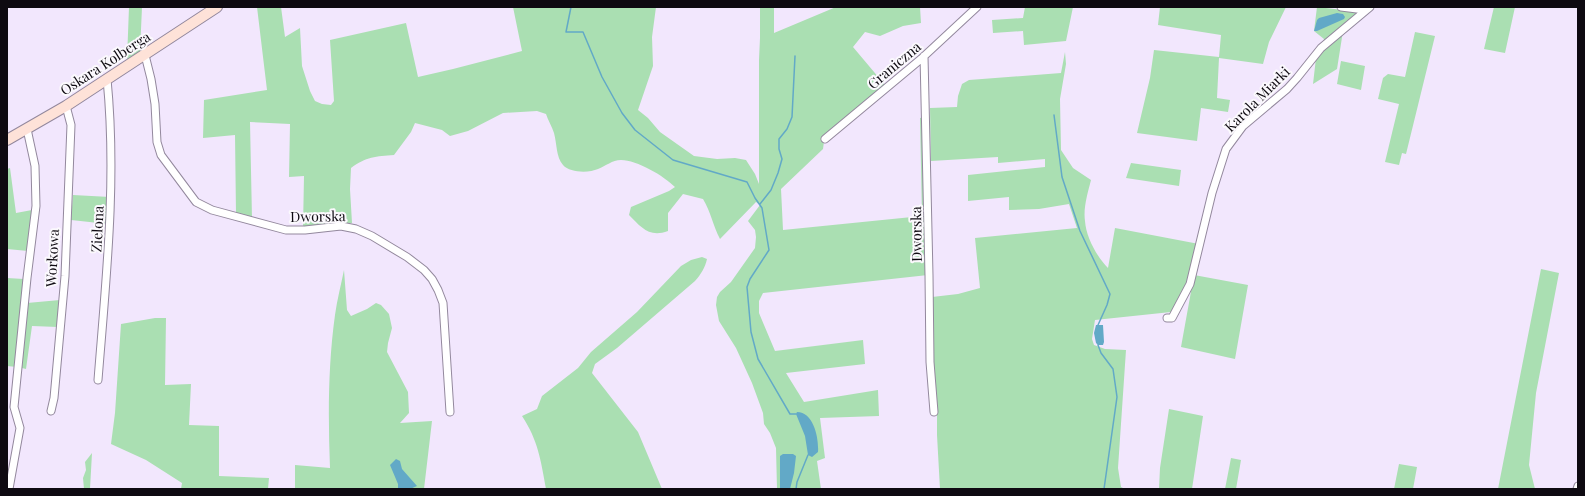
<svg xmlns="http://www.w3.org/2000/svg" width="1585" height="496" font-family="'Playfair Display',serif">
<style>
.green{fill:#aadfb2}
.water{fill:#62a9c7}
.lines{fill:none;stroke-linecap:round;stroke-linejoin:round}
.stream{stroke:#62a9c7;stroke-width:1.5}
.street-casing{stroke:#93889d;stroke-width:9}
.secondary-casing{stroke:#93889d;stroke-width:12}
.street{stroke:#fff;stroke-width:7}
.secondary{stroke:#fee2d8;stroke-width:10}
.labels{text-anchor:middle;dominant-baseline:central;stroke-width:4;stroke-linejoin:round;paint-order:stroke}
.street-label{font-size:14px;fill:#0e0a11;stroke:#fbf9fd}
</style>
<rect width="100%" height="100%" fill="#f2e7fd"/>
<path class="green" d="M129,7h13l-2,45 -13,8z
M257,7h24l4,30 15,-9 2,38 8,25 5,10 7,3 9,1 3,-4 -4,-61 76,-17 12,54 35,-8 69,-18 -9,-44h143l-4,30 1,29 -15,44 10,8 12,14 34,24 23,3 18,-1 11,2 9,14 4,10v-124l1,-22v-31h14v26l62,-26h84l1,16 -18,3 -23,10 -15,-4 -12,15 32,38 -60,49 -2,15 -42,40 2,41 139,-14 -2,-98 4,-1 4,158 -165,18 -4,8v12l16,38 88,-11 2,24 -79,9 18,29 74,-12 1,26 -59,2 5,40 -8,3 4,28h-44l-1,-41 -6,-15 -6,-9 -1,-11 -11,-30 -16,-35 -17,-27 -3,-16 1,-8 3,-5 11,-10 24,-34 1,-11 -1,-7 -7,-9 12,-16 -4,-3 -36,37c-7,-13 -9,-27 -17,-40l-20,-5 -15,19v18c-19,7 -27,-4 -39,-16l2,-8 38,-16 6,-4c-11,-11 -38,-27 -54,-27 -9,0 -15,6 -23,9 -9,4 -28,4 -35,-4 -7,-8 -6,-21 -9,-32 -2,-6 -6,-13 -8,-19l-9,-3 -34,2 -35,18 -18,5 -8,-6 -27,-7 -4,9 -17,23c-18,1 -28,2 -43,13l-1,21 2,34h-12l-37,5 1,-52 -15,1 1,-53 -40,-2 2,97 -16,-5 -1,-79 -32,3 1,-38 63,-10z
M1025,7h48l-7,34 -42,4 -1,-14 -30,2 -1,-13 31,-2z
M1160,7h126l-17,35 -6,22 -44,-6 -2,40 13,2 -2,12 -27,-4 -4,33 -60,-8 13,-55 4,-28 65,7 2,-22 -63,-10z
M1317,7l43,5 -37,31 1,-4 -10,-8z
M1494,7h21l-10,46 -21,-4z
M1343,31l-6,38 -24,15 3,-26 6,-9z
M1415,32l20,4 -29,118 -4,-1 -3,12 -14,-3 14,-58 -21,-5 5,-21 5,-4 17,3z
M1065,52l1,12 -6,35 1,51 12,18 18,12c-3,12 -8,28 -6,41 1,16 12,36 23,47l7,-40 84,16 -11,42 -17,26 -76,8 -3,19 2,6 11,4 21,1 -8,118 3,19 4,2h-185l-3,-54v-38l-4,-27 -1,-73 26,-3 22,-6 -5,-50 102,-10 -8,-24 -30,5 -30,1v-13l-41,4v-26l77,-8v-8l-47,4v-6l-67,4 -1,-53 27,-1 1,-11 4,-12 7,-4 92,-7z
M1341,61l24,5 -4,24 -24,-6z
M1131,163l50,7 -2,16 -53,-8z
M10,168l6,45 16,-3 -4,41 -21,-2v-80z
M73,195l37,2 -2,27 -37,-4z
M702,257l5,2c-2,9 -6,15 -12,22l-78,67 -22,16 -3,9 46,59 24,57h-116c-5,-28 -8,-49 -24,-73l15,-7 5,-13 36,-28 13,-16 46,-40 44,-46 10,-6z
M1541,269l18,4 -23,120 -7,72 6,24h-37z
M344,270l3,40 4,6 16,-7 9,-6 5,2 8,9 3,14 -4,15 -1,9 21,40 1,21 -9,10 32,-2 -8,68h-129v-24l35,3c-2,-51 -2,-103 5,-153 2,-15 6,-30 9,-45z
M1194,275l54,10 -13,74 -54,-12z
M7,278l17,1 -7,88 -10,-1z
M60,300l-2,27 -26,-1 -6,43 -4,-1 5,-65z
M155,318h11l-1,67 26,-1 -2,41 30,1v50l50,2 -1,11h-87l1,-6 -36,-23 -35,-16 4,-31 6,-89z
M1169,409l34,7 -11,73h-33l1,-21z
M92,453l-2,36h-6l-1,-11 3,-8 -1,-8z
M1231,458l10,2 -5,29h-11z
M1399,464l18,3 -4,22h-19z"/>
<path class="water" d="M1337,13l6,1 2,3 -1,2 -27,12h-3l3,-11 2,-2z
M1096,325h7l1,17 -1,3h-5l-2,-2 -2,-10z
M797,412c17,0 22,27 21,40l-6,5 -4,-2 -3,-19 -9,-22z
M783,454h10l3,2 -2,17 -4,16 -10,-1v-32z
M396,459l4,2 2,8 15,17 -7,3h-12v-5l-8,-19z"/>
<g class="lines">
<path class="stream" d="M571,7l-5,25h17l19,45 20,36 13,17 38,30 74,22 8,16 7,10 7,42 -19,29 -3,8 4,45 7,27 32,55h6
M1054,115l8,62 18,54 30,63 -3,11 -9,20
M760,204l11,-14 7,-17 4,-14 -3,-10v-10l8,-10 5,-12 3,-61
M1098,345l3,8 12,16 4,28 -13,92
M796,489l1,-7 11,-27"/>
<defs>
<path id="street" d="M1341,7l24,3
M145,55l6,24 4,25 2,38 4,13 35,47 16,8 74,20h19l36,-4 15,3 16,7 35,21 17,13 8,9 6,11 5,13 7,109
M924,56l5,219 1,87 4,50
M825,139l96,-80 56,-52
M1167,318h5l18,-34 22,-91 14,-44 17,-23 44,-37 10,-11 24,-30 49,-41
M98,380c8,-101 19,-200 9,-301
M51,411l3,-13 11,-122 6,-151 -5,-19
M9,489l11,-61 -6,-21 13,-129 9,-72 -1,-40 -8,-37
M1577,489l1,-3"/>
<path id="secondary" d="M7,140l59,-34 151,-99"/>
</defs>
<use href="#street" class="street-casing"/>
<use href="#secondary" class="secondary-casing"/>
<use href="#street" class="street"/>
<use href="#secondary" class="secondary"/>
</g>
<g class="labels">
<g class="street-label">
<text transform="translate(105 63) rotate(-33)">Oskara Kolberga</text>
<text transform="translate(894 65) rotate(-40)">Graniczna</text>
<text transform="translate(1257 99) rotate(-45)">Karola Miarki</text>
<text transform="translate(318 216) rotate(-1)">Dworska</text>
<text transform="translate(97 229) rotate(-87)">Zielona</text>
<text transform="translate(916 234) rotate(-91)">Dworska</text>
<text transform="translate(52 258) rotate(-87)">Workowa</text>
</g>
</g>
<rect width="1585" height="496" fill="none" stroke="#0e0a11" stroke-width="16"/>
</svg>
